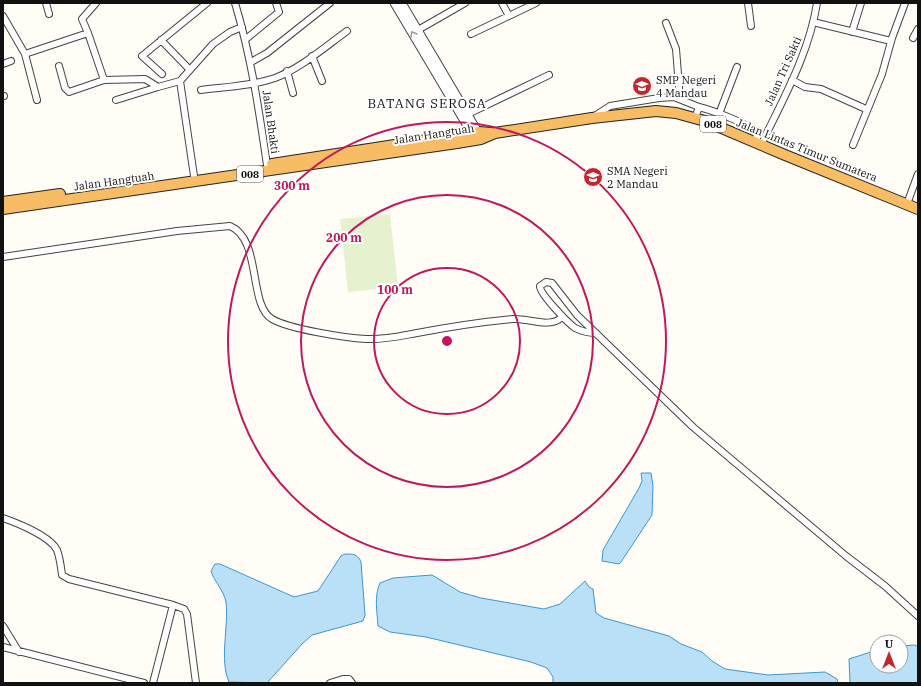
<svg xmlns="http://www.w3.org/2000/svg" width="921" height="686" font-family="'IBM Plex Serif',serif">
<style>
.pitch{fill:#e6f2cf}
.water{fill:#b9e0f7;stroke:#3f96cf}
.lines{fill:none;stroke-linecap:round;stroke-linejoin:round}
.minor-casing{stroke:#444;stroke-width:8}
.tertiary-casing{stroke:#444;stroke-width:9}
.trunk-casing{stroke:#222;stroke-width:12}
.minor{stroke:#fff;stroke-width:6}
.tertiary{stroke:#fff;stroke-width:7}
.trunk{stroke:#f7bc64;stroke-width:10}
.oneway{stroke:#a0a0a0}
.ring{fill:none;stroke:#c2185b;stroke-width:2}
.labels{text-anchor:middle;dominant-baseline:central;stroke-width:4;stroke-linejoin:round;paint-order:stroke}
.shield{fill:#fff;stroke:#585858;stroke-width:1}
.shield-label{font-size:10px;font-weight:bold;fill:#111}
.street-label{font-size:11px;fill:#111;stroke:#fff}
.poi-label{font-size:11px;fill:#111;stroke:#fff;text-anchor:start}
.quarter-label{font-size:13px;letter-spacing:1px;fill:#111;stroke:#fff}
.centre{fill:#c2185b;stroke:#fff;stroke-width:2}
.ring-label{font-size:12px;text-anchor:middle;font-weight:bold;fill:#c2185b;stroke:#fff;stroke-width:4;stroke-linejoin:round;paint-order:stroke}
</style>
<rect width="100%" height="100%" fill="#fffdf5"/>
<path class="pitch" d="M390,214l8,73 -50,5 -8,-73z"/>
<path class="water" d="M641,473h10l2,13 -1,29 -31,47 -2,2 -17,-3 1,-11 36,-62 3,-7z
M345,554c8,0 13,0 16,8l4,53 -2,6 -51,14 -10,9 -35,39 -38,-1c-10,-23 0,-55 -3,-80 -2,-11 -12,-21 -15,-31l4,-7h5l74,33 24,-6 23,-35z
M432,575l28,17 21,6 63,11 16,-5 25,-23 4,6 4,2 3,24 8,5 65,18 12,8 21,8 10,9 13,8 43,6 57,-3 12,7 1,4h-285v-6l-6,-9 -16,-6 -105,-25 -36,-5 -12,-6c-1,-15 -4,-30 2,-43l13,-5z
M915,645l3,2v36h-68l-1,-24 28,-9v16h24v-20z"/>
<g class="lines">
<defs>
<path id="minor" d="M46,3l3,11
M235,3c16,53 24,107 32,162
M502,3l7,13
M748,3l3,23
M3,16l22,38 12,46
M813,22l78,19
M666,23l10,26 4,50
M418,30l47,-27
M852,32l9,-29
M471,34l65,-31
M913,38l5,-9
M246,39l33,-27 -3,-9
M161,40l29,30
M25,54l63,-21 -6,-14 14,-16
M312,56l10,25
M251,62l16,-9 63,-50
M3,64l8,-3
M59,66l6,22 4,4 35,-12 -16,-47
M287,71l6,22
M162,74l-20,-18 65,-53
M104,80l41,-1 13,8 22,-6 33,-37 17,-12 12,-5
M792,80l13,7 16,2 45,20
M180,81l14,95
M201,90c24,-3 51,-4 74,-12 26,-10 50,-31 72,-47
M3,96h1
M116,100l42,-13
M699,107c12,3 48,16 55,24 4,3 3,8 3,12
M468,114l81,-39
M719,114l18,-47
M593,117l17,-11 49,-8 15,-1 25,10 -4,11
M761,145c22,-46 48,-91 56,-142
M853,145l29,-71 10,-36 13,-35
M907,204l11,-30
M3,257l174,-26 53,-5c32,13 18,79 42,93 17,10 74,19 94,20 18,1 34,-3 51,-6 32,-6 64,-11 96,-14 16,-1 37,10 49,-2
M596,333c-7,0 -15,-2 -21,-5 -7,-5 -36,-35 -35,-42l6,-4 6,1 25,32 116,112 153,129 39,30 33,30
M3,518c14,5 47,18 54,32 3,8 4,17 5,25l7,4 104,26 -20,78
M173,605l11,4 3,5 9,69
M3,626l16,26
M3,647l141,36
M330,683l13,-4h6l3,4"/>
<path id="tertiary" d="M394,3l79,133
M402,3l78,132"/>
<path id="trunk" d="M272,164l207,-32 12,1
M3,202l57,-8
M3,209l454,-66 24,-4 14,-6 97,-15 64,-7 20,2 29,8 80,34 133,54"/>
</defs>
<use href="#minor" class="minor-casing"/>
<use href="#tertiary" class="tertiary-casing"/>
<use href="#trunk" class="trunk-casing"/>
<use href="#minor" class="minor"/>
<use href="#tertiary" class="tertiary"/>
<use href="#trunk" class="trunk"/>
</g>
<defs><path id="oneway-chevron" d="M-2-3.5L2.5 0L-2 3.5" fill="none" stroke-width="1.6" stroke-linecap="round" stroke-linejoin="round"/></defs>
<use class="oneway" href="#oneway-chevron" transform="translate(413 34) rotate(-120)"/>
<g class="ring">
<circle cx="447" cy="341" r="73"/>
<circle cx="447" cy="341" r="146"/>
<circle cx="447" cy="341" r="219"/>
</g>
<defs>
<symbol id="school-disc" viewBox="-11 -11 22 22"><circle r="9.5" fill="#c4262e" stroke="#fff"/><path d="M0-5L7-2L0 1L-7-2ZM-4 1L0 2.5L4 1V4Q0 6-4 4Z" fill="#fff"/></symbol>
</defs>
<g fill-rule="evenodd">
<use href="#school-disc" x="631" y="75" width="22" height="22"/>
<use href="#school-disc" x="582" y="166" width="22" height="22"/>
</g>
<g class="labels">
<g class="shield">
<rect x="700" y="116" width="26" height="16" rx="3"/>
<rect x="237" y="166" width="26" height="16" rx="3"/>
</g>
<g class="shield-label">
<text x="713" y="124">008</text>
<text x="250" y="174">008</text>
</g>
<g class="street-label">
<text transform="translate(783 71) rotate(-66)">Jalan Tri Sakti</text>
<text transform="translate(271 122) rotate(82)">Jalan Bhakti</text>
<text transform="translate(434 134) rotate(-9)">Jalan Hangtuah</text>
<text transform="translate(807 150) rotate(22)">Jalan Lintas Timur Sumatera</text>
<text transform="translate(114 181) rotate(-8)">Jalan Hangtuah</text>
</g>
<g class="poi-label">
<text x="656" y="80">SMP Negeri<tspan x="656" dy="13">4 Mandau</tspan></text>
<text x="607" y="171">SMA Negeri<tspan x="607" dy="13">2 Mandau</tspan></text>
</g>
<g class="quarter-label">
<text x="427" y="103">BATANG SEROSA</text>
</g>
</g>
<circle cx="447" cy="341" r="6" class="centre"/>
<g class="ring-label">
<text x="292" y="190">300 m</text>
<text x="344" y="242">200 m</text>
<text x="395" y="294">100 m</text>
</g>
<rect width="921" height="686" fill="none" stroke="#111111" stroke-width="8"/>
<g transform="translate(889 654)"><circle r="19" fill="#ffffff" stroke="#a0a0a0"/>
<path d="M0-3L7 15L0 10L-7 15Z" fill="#c4262e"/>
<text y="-6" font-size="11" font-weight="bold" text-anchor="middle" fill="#111111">U</text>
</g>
</svg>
